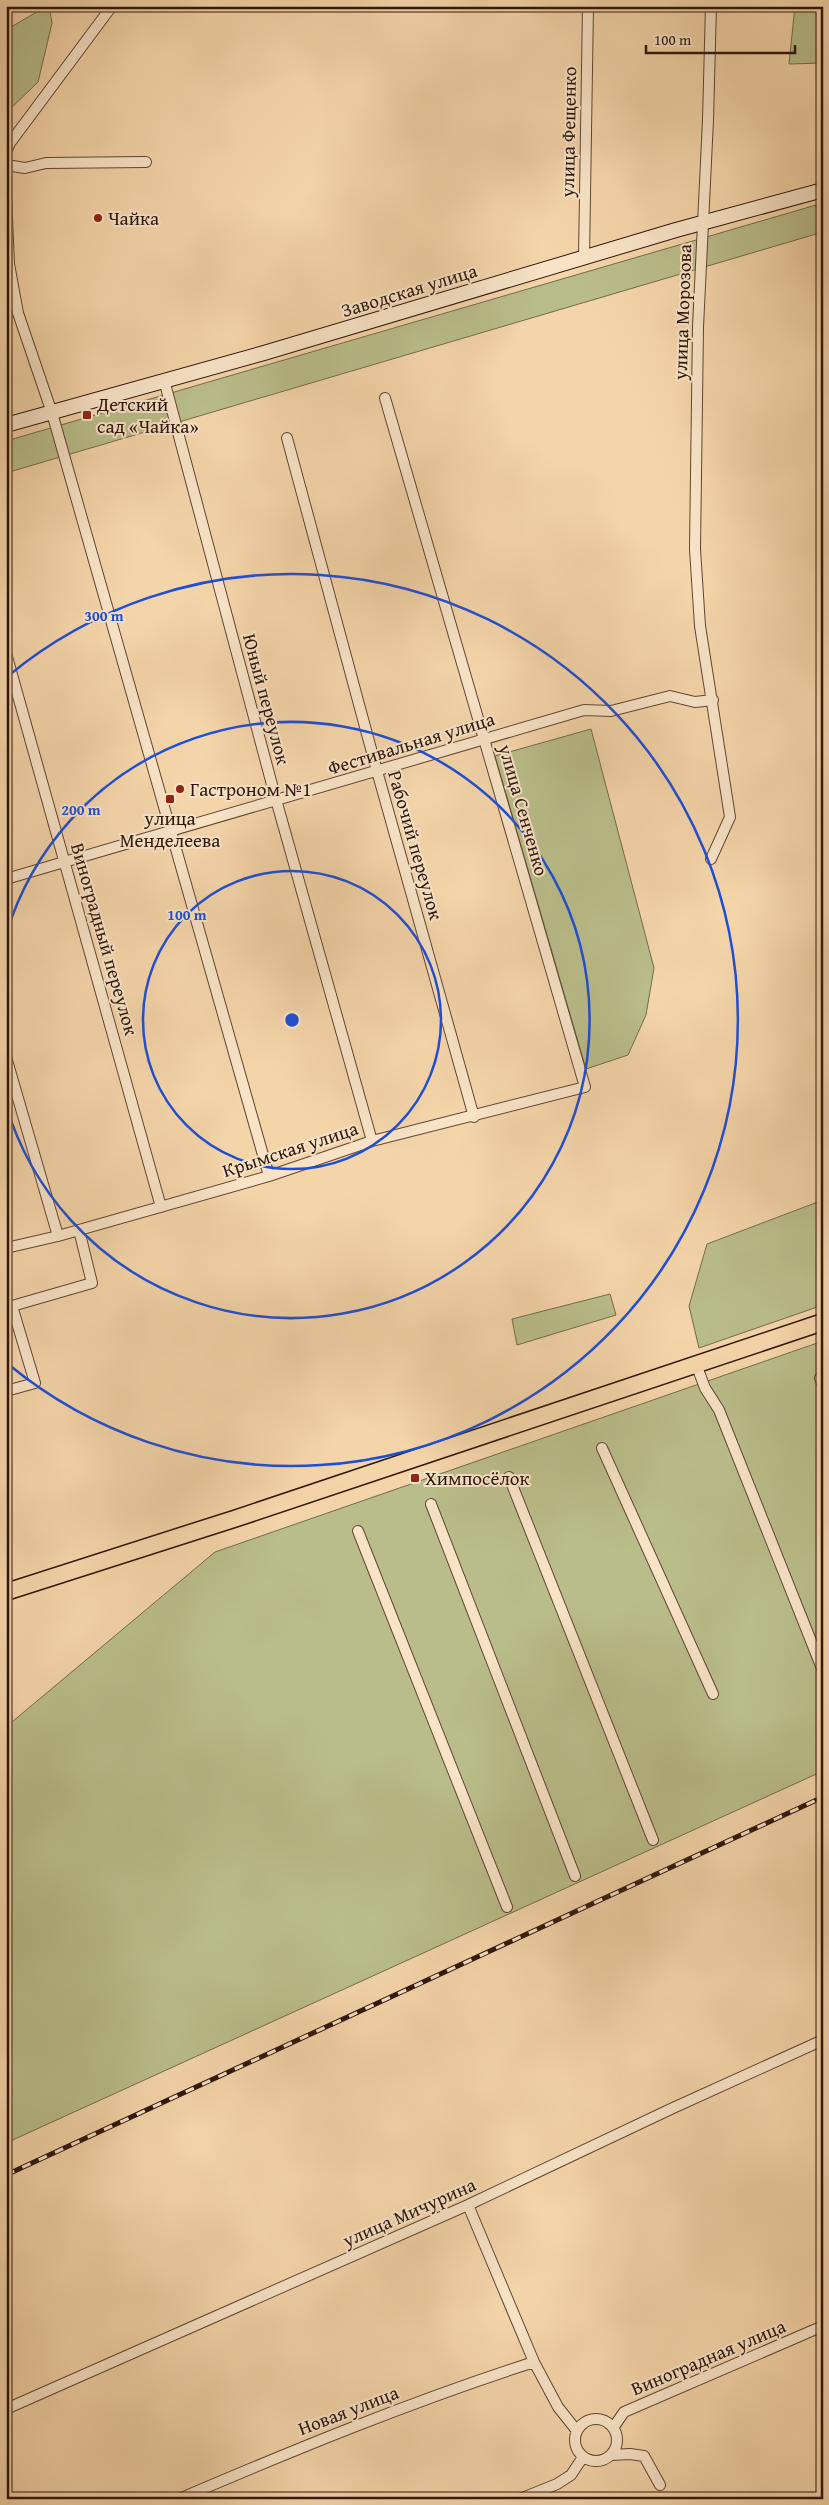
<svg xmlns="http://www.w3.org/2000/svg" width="829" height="2505" font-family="'Gentium Book Plus',serif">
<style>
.green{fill:#b9bd8a;stroke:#746a4b}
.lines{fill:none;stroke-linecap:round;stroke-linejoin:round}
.street-casing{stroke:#604633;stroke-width:12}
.secondary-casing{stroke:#2e160c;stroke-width:16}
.primary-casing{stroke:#2e160c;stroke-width:19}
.street{stroke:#f8e3c7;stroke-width:10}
.secondary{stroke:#f8e3c7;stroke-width:14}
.primary{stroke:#f4d4a9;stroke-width:16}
.rail-casing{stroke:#2e160c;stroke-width:5}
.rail{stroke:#f8e3c7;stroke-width:3;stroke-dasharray:9;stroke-linecap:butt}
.ring{fill:none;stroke:#1d4ed8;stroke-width:2.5}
.poi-dot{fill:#8f2418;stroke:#f8e3c7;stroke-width:2}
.labels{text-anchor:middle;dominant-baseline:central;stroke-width:4;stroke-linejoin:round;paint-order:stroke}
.street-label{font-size:19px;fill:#2e160c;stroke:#f8e3c7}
.poi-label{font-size:19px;fill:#2e160c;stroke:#f8e3c7;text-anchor:start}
.centre{fill:#1d4ed8;stroke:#f8e3c7;stroke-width:2.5}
.ring-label{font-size:15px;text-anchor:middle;font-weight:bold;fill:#1d4ed8;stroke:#f8e3c7;stroke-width:4;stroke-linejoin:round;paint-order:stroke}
</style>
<rect width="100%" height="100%" fill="#f4d4a9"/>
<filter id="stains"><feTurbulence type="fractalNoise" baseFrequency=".004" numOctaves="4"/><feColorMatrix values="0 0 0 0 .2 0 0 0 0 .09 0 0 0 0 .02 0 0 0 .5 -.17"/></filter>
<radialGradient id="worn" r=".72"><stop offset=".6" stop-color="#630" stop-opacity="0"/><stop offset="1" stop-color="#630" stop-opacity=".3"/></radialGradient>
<path class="green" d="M47,6h2l3,17 -14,59 -32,31v-83z
M795,6h28v57l-34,1z
M823,203v29l-817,241v-32z
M591,729l63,239 -8,47 -18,40 -42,14 -91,-313z
M823,1200v105l-124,43 -10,-42 18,-62z
M610,1294l6,21 -99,30 -5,-26z
M823,1341v430l-817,372v-416l209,-175z"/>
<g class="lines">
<defs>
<path id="street" d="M711,6l-3,114 -10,207 -3,222 5,77 30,191 -19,42
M6,152l4,-9 102,-137
M6,165l19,3 21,-5 100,-1
M6,195l3,69 9,49 34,100 217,763
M584,258l4,-252
M164,380l111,416 97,345
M287,438l90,333 97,346
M6,653l155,554
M6,879l578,-169 27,1 59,-15 25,6 18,-2
M6,1057l52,179
M6,1248l52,-12 211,-60 103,-35 213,-54 -200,-689
M696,1364l9,24 14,22 104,261
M820,1378l3,8
M6,1391l29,-8 -23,-77 80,-23 -13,-53
M602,1448l111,246
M509,1477l144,363
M431,1504l144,372
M358,1531l149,376
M468,2205l66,157 24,45 19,24
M6,2409l462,-204 205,-97 150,-68
M575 2440a21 21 0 1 1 42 0a21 21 0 1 1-42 0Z
M613,2428l11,-16 199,-86
M611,2455l19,-1 14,2 16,29
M179,2499c117,-50 234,-98 355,-137
M520,2499l37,-15 14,-9 12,-18"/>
<path id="secondary" d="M6,425l258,-72 412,-123 147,-40"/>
<path id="primary" d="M6,1592l228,-73 589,-197"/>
</defs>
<use href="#street" class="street-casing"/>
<use href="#secondary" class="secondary-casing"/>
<use href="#primary" class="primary-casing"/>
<use href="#street" class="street"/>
<use href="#secondary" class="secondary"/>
<use href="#primary" class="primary"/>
<defs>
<path id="rail" d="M6,2175l817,-378"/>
</defs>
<use href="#rail" class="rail-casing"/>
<use href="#rail" class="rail"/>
</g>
<g class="ring">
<circle cx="292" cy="1020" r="149"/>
<path d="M6 935A298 298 0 1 1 6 1105"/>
<path d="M8 676A446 446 0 1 1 8 1364"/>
</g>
<g class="poi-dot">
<circle cx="98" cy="218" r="5"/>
<rect x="82" y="410" width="10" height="10" rx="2.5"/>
<circle cx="180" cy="789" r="5"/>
<rect x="165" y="794" width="10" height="10" rx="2.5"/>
<rect x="410" y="1473" width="10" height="10" rx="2.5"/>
</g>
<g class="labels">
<g class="street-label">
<text transform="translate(568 132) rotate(-89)">улица Фещенко</text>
<text transform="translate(409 290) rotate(-17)">Заводская улица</text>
<text transform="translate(682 312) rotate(-88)">улица Морозова</text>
<text transform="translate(267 699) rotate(75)">Юный переулок</text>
<text transform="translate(411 743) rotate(-17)">Фестивальная улица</text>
<text transform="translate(524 810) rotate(74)">улица Сенченко</text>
<text transform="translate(416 845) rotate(74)">Рабочий переулок</text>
<text transform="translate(105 939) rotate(74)">Виноградный переулок</text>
<text transform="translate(290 1149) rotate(-18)">Крымская улица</text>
<text transform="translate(409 2212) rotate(-24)">улица Мичурина</text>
<text transform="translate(708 2357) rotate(-23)">Виноградная улица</text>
<text transform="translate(348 2410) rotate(-21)">Новая улица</text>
</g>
<g class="poi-label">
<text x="108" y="218">Чайка</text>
<text x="97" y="404">Детский<tspan x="97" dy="22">сад «Чайка»</tspan></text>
<text x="190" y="789">Гастроном №1</text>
<text x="170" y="818" text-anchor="middle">улица<tspan x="170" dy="22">Менделеева</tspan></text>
<text x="425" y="1478">Химпосёлок</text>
</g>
</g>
<circle cx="292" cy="1020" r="8" class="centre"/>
<g class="ring-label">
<text x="104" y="621">300 m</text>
<text x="81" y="815">200 m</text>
<text x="187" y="920">100 m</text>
</g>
<rect width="829" height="2505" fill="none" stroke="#f4d4a9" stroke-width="25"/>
<rect x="8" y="8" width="814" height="2490" fill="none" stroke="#2e160c" stroke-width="2.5"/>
<rect x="12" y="12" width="804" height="2480" fill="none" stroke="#2e160c"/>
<path d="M646 45v8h149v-8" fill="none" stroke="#2e160c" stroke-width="2.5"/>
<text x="654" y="45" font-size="15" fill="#2e160c" stroke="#f8e3c7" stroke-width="4" paint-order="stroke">100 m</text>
<rect width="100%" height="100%" filter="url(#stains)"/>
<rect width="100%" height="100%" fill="url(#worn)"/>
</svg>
